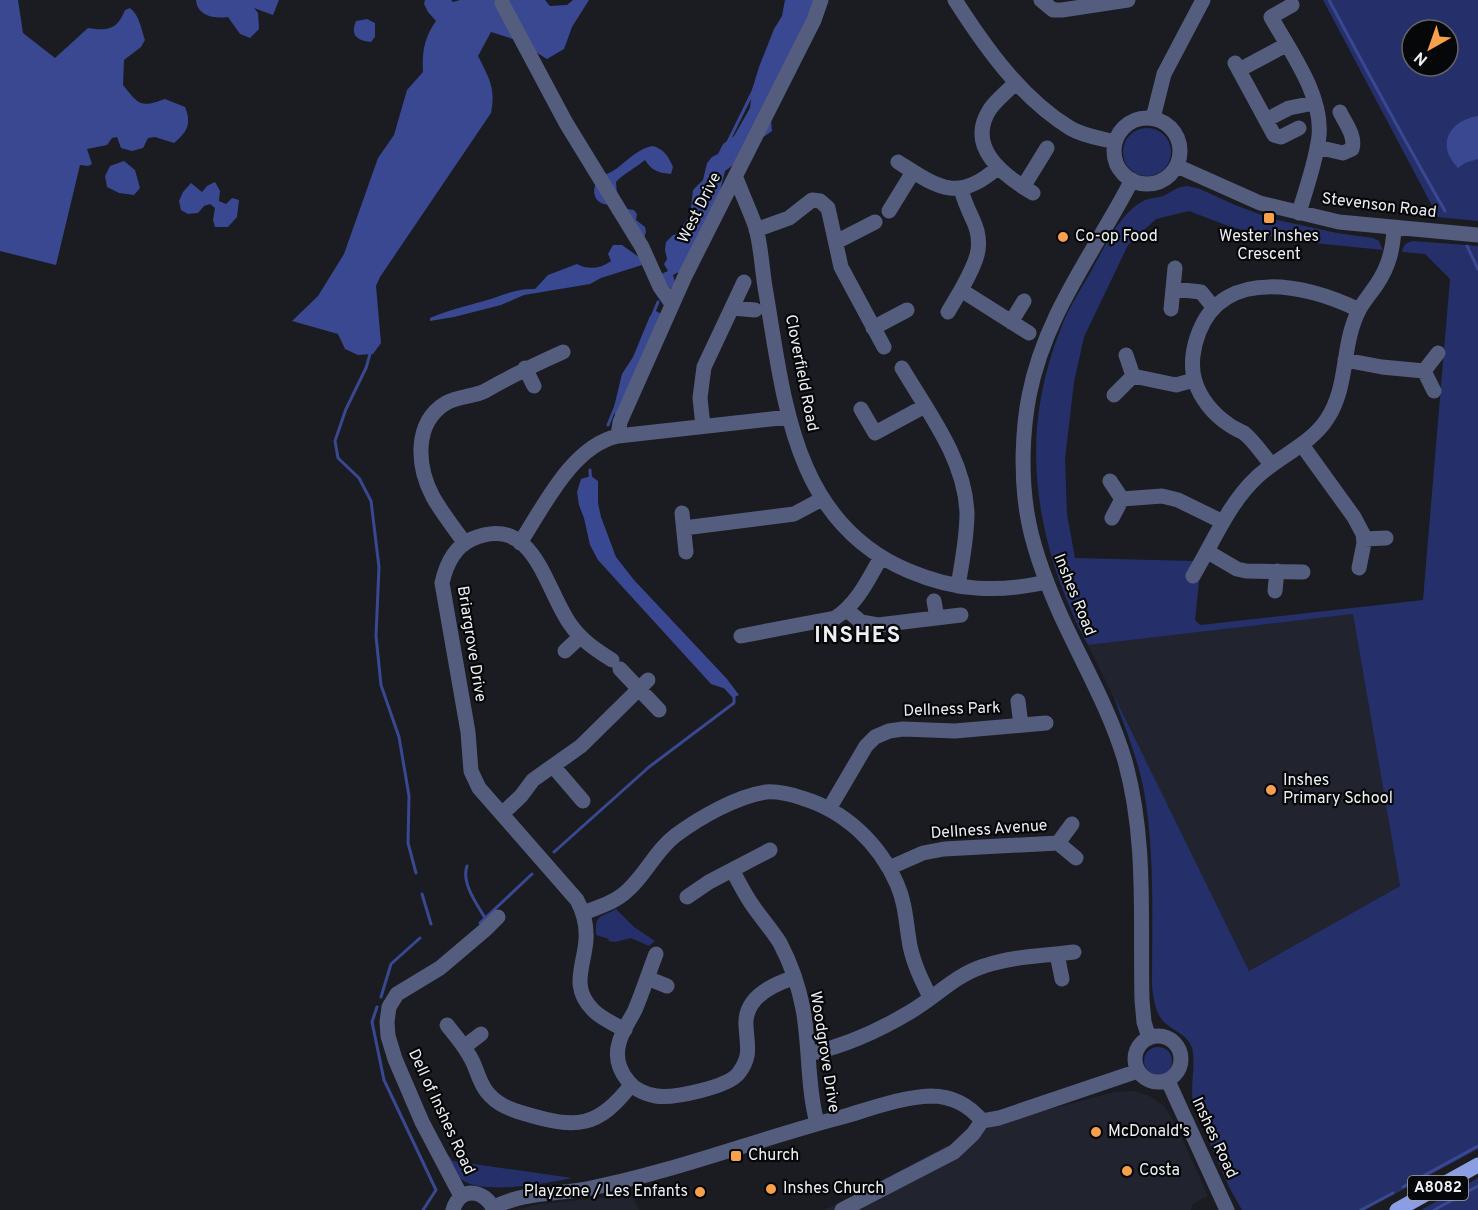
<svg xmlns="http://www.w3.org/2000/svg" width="1478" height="1210" font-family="Overpass,sans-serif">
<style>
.built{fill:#21242f}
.green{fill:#25306a;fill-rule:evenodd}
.forest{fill:#394891}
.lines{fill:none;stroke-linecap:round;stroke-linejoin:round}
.stream{stroke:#394891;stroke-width:3}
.minor{stroke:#545d7e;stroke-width:15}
.major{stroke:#8b9ee3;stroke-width:15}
.poi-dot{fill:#f8a04b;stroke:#060709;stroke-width:2}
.labels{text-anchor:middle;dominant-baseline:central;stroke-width:4.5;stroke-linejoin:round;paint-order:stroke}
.shield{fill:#060709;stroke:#a8a9ad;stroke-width:1.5}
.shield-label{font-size:15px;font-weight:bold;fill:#edeff3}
.street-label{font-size:16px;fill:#edeff3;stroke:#060709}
.poi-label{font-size:16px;fill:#edeff3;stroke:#060709;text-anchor:start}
.district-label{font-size:22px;font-weight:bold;letter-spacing:1.5px;fill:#edeff3;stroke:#060709}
</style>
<rect width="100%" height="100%" fill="#1a1c21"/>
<path class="built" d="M1353,614l47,272 -151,85 -161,-326z
M1132,1091l16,4 16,11 12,19 32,71 -16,8 -1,6h-366l121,-64 59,-25 110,-29z
M629,1191l10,19h-122l22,-6 63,-6z"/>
<path class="green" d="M1323,0h155v221l-40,-4zM1412,30h36v36h-36z
M1123 152a24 24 0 1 1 48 0a24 24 0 1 1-48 0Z
M1188,186l12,3 35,16 38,14 64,14 36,5 6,3 4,9 -97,-10 -55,-13 -42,-16 -33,8 -28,26 -44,92 -10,45 -9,77 2,55 8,44 118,3 6,21 -4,38 5,5 223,-25 27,-321 -25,-25 -23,-2c1,-7 5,-10 11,-11l65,5v903l-113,61h-123l-13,-23 -36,-83c-3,-18 3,-41 -1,-56 -5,-14 -17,-16 -27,-25 -10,-9 -12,-26 -13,-39 0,-65 3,-130 -8,-193 -6,-33 -20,-65 -31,-97l136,277 151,-85 -47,-272 -265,31c-14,-25 -25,-53 -34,-80 -25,-83 -25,-156 7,-237 8,-22 23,-43 34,-64 13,-23 26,-52 50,-64 6,-2 12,-2 18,-4 9,-4 15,-10 25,-10z
M616,909l18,18 21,14 -6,5 -18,-8 -16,4 -7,-1 1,-2 -13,-4c-1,-21 4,-17 20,-26z
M1144 1061a14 14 0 1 1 28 0a14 14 0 1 1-28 0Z
M440,1145l13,16 119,17c-24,5 -96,19 -113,-1 -8,-9 -13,-22 -19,-32z
M1478,1178v32h-57z"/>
<path class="forest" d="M0,0h18l5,33 32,25 33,-30c20,3 29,2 37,-18l5,-2c10,8 11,21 15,32l-4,7 -17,13 -1,25c16,20 17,23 42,14l20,8c7,17 2,25 -11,36l-19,-6 -7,1 -5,10 -11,3 -11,-3 -4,-11 -5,1 -5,7 -20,4 5,15 -4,2 -8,-1 -24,100 -56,-14z
M196,0h83l-6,15 -19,-7 4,5 1,16 -9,9 -10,-4 -12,-17c-13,2 -31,-1 -32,-17z
M425,0h26l2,2 7,-2h85l5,6 17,-1 6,-5h16l-17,27 -8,22 -17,10 -31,-19 -25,-8 -13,24c11,22 18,32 13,57l-111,164 -4,9 5,57 -8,11 -15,1 -13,-6 -7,-15 -46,-13 26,-25 26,-42 34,-96 16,-23 13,-45 16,-18c-1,-20 1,-34 13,-51l-8,-9 -4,-8z
M785,0h29l-43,121 1,10 -17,12 -18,19 -12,9 -6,24 -36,75 -10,5 3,11 -4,4 -13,-15 9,-4 -4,-7 3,-5 -2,-9 1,-8 7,-7 8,-1v-6l9,-12 3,-26 10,-10 4,-17 5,-6 6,-3 5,-10 11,-8 16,-28 2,-18 7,-23 15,-38 8,-13z
M367,19l8,4v14l-4,5c-14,-2 -21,-6 -15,-21z
M1478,116v43l-13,4 -7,5c-22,-22 -10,-47 20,-52z
M653,146c12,4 15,10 20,21l-2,7c-12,-1 -19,-3 -26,-14 -9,8 -21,13 -29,22l1,13 10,14 7,1 3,4 -1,6 9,7 1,5 -2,6 -32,-25 -2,-8c-19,-1 -20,-18 -8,-30 16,-1 30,-26 51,-29z
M124,161l11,9 5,18 -6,7 -15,-2 -12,-6 -2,-11 5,-10z
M215,182l5,9 -1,10 7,3 6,-6 7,2 -2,17 -9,10h-13l-2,-7 2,-12 -5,-4 -6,2 -6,7 -10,1 -7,-4 -2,-9 4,-9 8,-9 11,9 5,-6z
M613,245h9l21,15 -1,5 -41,13 -11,6 -66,11 -23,10 -47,12 -24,4v-3c18,-8 36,-12 54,-17 18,-5 32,-13 51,-12l13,-14 29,-11c11,6 23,5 34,-3l-3,-7z
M656,311l5,3 -45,102 -3,-5 9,-37 11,-17 17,-41z
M591,476l7,5v22l3,14 15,40 18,23 93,99 12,16 -5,2 -8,-8 -15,-5 -113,-124 -8,-15 -6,-27 -5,-13 -2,-13 4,-13z"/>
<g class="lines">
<path class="stream" d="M1329,0c38,71 76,141 116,211
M696,207l102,-207
M1467,246l11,23
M608,425l50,-123
M554,852l95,-85 85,-64v-6l-140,-155 -4,-72
M467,866c-6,17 10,38 18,52
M416,873l-8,-30 1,-47 -10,-59 -18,-52 -5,-49 3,-69 -8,-66 -12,-23 -21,-20 -3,-17 11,-32 20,-41 6,-21 -9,-61 23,-42 46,-69 50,-70 -23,-55 21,-22 4,-28
M422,894l9,30
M480,923l52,-49
M381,997l10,-33 29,-26
M377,1007l-5,15 12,58 52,110 -13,20
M1403,1187l75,-41
M1361,1210l32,-17
M1434,1210l44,-24"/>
<path class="minor" d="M955,0c30,47 66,98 115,128 13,8 30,10 45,14
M1041,0l12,10h9l66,-10
M502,3l64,120 76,124 18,40 12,17
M1292,5l-21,12c19,34 52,78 48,119 -3,26 -13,52 -20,77
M1235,63l39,72 7,2 18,-9
M1239,70l47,-25
M1016,82c-8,9 -19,17 -26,27 -25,38 14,67 43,84
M1114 151a33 33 0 1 1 66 0a33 33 0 1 1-66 0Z
M1153,118l11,-44 39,-74
M1266,120l23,-12 25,-5
M1317,147l26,6 9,-4c4,-13 -7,-26 -12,-37
M898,162c38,24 59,42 99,6
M1177,166l83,37 79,19 139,13
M736,178c6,16 14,33 20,50 5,19 6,40 9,59 19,109 26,235 144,284 47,20 88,22 138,11
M1132,180c-38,73 -87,134 -103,216 -7,37 -8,80 -2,117 5,32 21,74 34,103 22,48 49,94 64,145 22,80 15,158 17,239l2,22 5,16
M1023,187l24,-39
M961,189c3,12 7,20 12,31 13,27 1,46 -12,70l68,43
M889,211l24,-39
M756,230l33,-12 23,-18 8,1 8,7 13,59 43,80
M836,242l39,-20
M1174,289l27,3 13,16
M732,308l23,2
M1171,309l4,-41
M948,312l13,-22
M1011,322l13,-21
M873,328l34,-18
M1345,360l37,7 42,4
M525,368l9,18
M902,368c26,44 63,91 65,145 0,25 -5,49 -9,73
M1133,376l43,9 18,-5
M1434,391l-10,-20 14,-18
M1114,395l19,-19 -7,-21
M861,409l14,24 50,-27
M703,426l-3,-28 4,-31 40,-85
M618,436l2,-14 65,-146 129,-256 7,-20
M1302,445l52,72 9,17 1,9 -5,25
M1271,464c-9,-10 -16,-22 -27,-31 -5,-3 -11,-5 -16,-9 -15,-10 -28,-26 -33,-43 -5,-15 -2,-34 4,-49 26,-67 110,-46 160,-22
M1110,481l12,18 -10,19
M1122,499l40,-3 16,4 45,22
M682,513l4,39
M684,528l110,-14 28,-15
M1364,539l22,-1
M464,542c-10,-14 -22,-29 -31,-45 -16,-30 -20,-74 13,-94 12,-7 27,-6 39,-12 26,-15 51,-27 78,-39
M520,543c24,-37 52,-97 98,-107l171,-19
M1208,552l29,17 9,2 57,1
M1193,576c20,-33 35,-72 64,-99 22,-21 53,-32 70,-58 22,-33 14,-74 32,-109 5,-9 12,-17 18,-26 12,-18 16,-35 17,-56
M1275,591l2,-20
M934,601l3,17
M847,610l14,12 17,3 83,-10
M741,636l94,-18c22,-14 33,-38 46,-61
M565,651l15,-14
M612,660c-16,-10 -31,-20 -42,-36 -25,-35 -36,-112 -98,-85 -18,8 -26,26 -30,44l26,149 3,39 8,17 98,112c7,13 10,25 9,40 -2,27 -16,47 7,70 9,9 21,14 32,20
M620,669l39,41
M1018,701l3,24
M553,766l30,35
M829,809l37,-63 9,-9 14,-6 14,-2 52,2 91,-8
M502,814l19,-18 12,-16 48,-34 67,-66
M1072,824l-14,19 18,15
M889,868l34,-15 21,-4 114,-6
M732,870c7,12 13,25 21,36 9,13 19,24 27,37 10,19 19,45 23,66 7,38 4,77 14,114
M687,897l22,-15 61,-32
M583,913c16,-6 33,-11 45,-23 18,-16 28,-40 48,-55 23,-17 61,-39 90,-43 13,-1 24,2 36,6 43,13 77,45 95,86 9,20 9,41 13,62 4,19 12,35 20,51
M656,954c-7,18 -13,37 -21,56 -5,10 -13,21 -16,33 -4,14 0,27 9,38 7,9 17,13 28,15 17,3 71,-9 82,-22 14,-18 9,-28 8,-48 -2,-28 25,-41 47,-48
M1057,954l5,25
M647,978l20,8
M447,1025c8,10 16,19 22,30 8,12 9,26 18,37 10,13 25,18 39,22 50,15 72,14 105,-29
M1135 1059a23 23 0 1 1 46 0a23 23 0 1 1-46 0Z
M464,1047l17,-13
M809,1054c35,-8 71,-24 101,-42 26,-15 45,-37 74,-46 29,-10 60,-10 90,-14
M1168,1081l59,129
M461,1196l-39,-74 -27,-63 -7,-23 -1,-14 2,-15 8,-13 43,-26 46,-39 12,-12
M493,1208c30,-17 65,-13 98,-20 85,-17 167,-49 251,-71 28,-8 59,-20 89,-21 21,0 38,9 51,25
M453,1210c7,-24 32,-21 41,0
M842,1210l112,-58 19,-18 9,-13 17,-3 139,-47"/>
<path class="major" d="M1397,1210l81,-45"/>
</g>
<g class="poi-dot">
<rect x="1263" y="212" width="12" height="12" rx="3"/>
<circle cx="1063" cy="237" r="6"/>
<circle cx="1271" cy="790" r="6"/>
<circle cx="1096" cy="1132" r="6"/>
<rect x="730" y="1150" width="12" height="12" rx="3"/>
<circle cx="1127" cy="1171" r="6"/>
<circle cx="771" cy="1189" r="6"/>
<circle cx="700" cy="1192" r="6"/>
</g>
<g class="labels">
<rect class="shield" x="1408" y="1176" width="60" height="24" rx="4.5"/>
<g class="shield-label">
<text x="1438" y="1188">A8082</text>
</g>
<g class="street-label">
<text transform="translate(1379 206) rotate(7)">Stevenson Road</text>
<text transform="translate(700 208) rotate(-63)">West Drive</text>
<text transform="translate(801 373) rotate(79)">Cloverfield Road</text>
<text transform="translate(1074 595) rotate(68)">Inshes Road</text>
<text transform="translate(471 644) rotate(81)">Briargrove Drive</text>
<text transform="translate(952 710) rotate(-2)">Dellness Park</text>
<text transform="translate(989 830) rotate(-4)">Dellness Avenue</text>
<text transform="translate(824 1052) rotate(81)">Woodgrove Drive</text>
<text transform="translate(441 1112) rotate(65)">Dell of Inshes Road</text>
<text transform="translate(1214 1138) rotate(65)">Inshes Road</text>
</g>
<g class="poi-label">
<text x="1075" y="237">Co-op Food</text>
<text x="1269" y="237" text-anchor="middle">Wester Inshes<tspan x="1269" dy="18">Crescent</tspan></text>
<text x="1283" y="781">Inshes<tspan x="1283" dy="18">Primary School</tspan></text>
<text x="1108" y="1132">McDonald's</text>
<text x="748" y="1156">Church</text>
<text x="1139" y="1171">Costa</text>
<text x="783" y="1189">Inshes Church</text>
<text x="688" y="1192" text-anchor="end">Playzone / Les Enfants</text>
</g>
<g class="district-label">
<text x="858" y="636">INSHES</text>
</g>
</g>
<g transform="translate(1430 48) rotate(220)"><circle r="28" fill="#060709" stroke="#626467" stroke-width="1.5"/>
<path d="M0-4.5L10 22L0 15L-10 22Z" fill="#f8a04b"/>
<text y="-9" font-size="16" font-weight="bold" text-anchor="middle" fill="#edeff3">N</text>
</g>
</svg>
